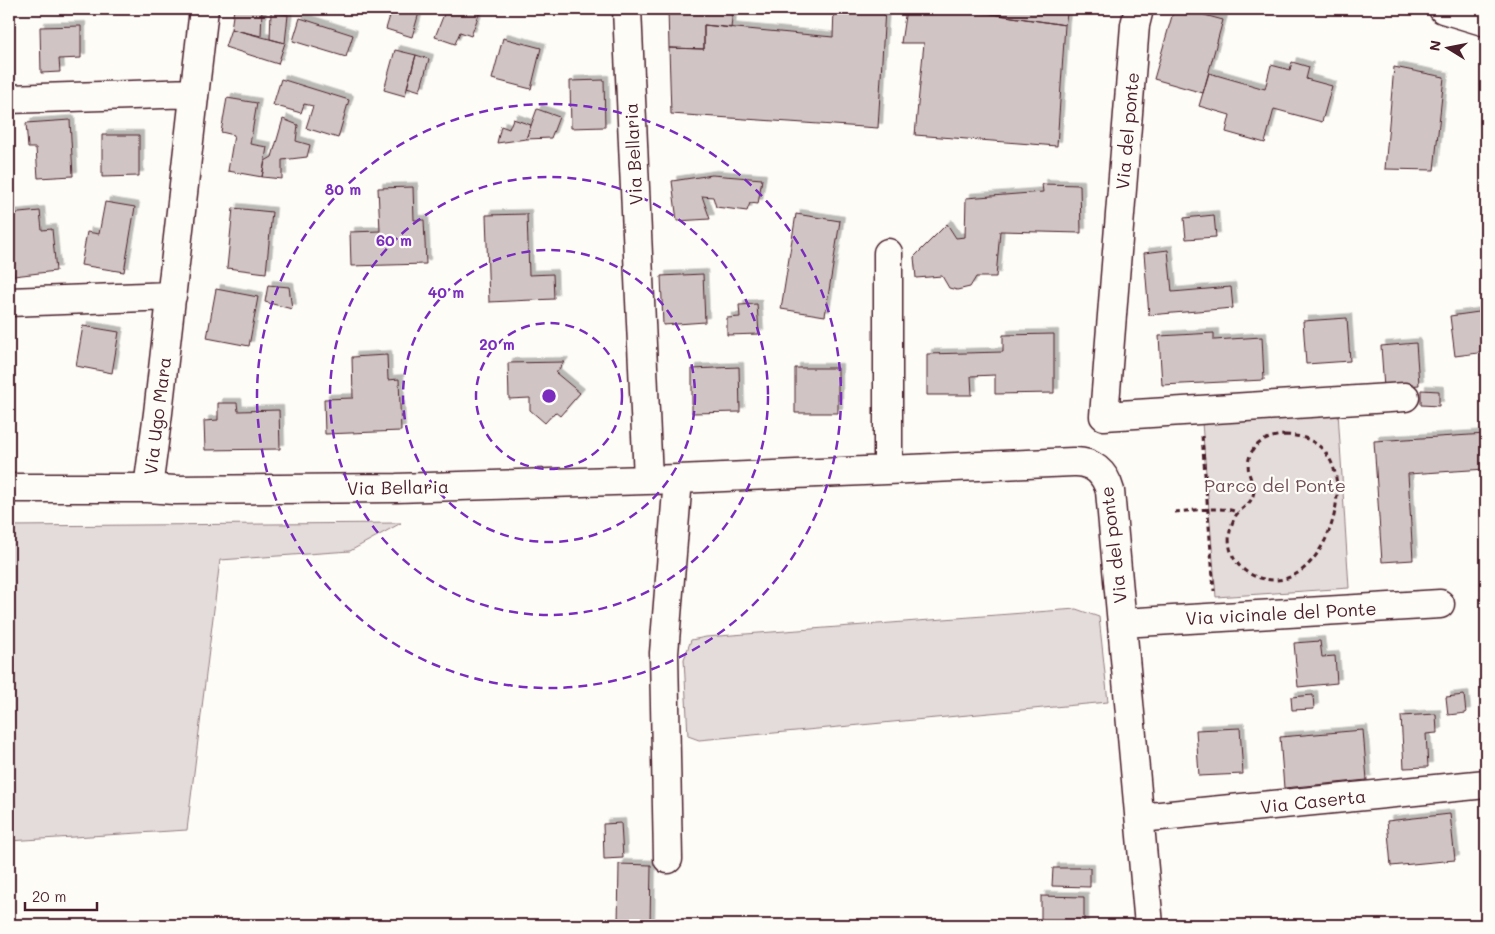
<svg xmlns="http://www.w3.org/2000/svg" width="1495" height="934" font-family="Mali,sans-serif">
<style>
.green{fill:#e3dcda;stroke:#967e82}
.building{fill:#d0c5c4;stroke:#4a1f2b;filter:url(#shadow)}
.lines{fill:none;stroke-linecap:round;stroke-linejoin:round}
.minor-casing{stroke:#4a1f2b;stroke-width:31}
.major-casing{stroke:#4a1f2b;stroke-width:31}
.path{stroke:#4a1f2b;stroke-width:3;stroke-dasharray:5 4;stroke-linecap:butt}
.minor{stroke:#fdfcf7;stroke-width:28}
.major{stroke:#fdfcf7;stroke-width:28}
.ring{fill:none;stroke:#7b2cbf;stroke-width:2.5;stroke-dasharray:9 6}
.labels{text-anchor:middle;dominant-baseline:central;stroke-width:4.5;stroke-linejoin:round;paint-order:stroke}
.street-label{font-size:18px;fill:#4a1f2b;stroke:#fdfcf7}
.park-label{font-size:18px;fill:#704e57;stroke:#fdfcf7}
.centre{fill:#7b2cbf;stroke:#fdfcf7;stroke-width:2.5}
.ring-label{font-size:15px;text-anchor:middle;font-weight:bold;fill:#7b2cbf;stroke:#fdfcf7;stroke-width:4.5;stroke-linejoin:round;paint-order:stroke}
</style>
<defs>
<filter id="shadow"><feDropShadow dx="4.5" dy="-4.5" stdDeviation="0" flood-color="#0004"/></filter>
</defs>
<rect width="100%" height="100%" fill="#fdfcf7"/>
<filter id="ink" filterUnits="userSpaceOnUse"><feTurbulence type="fractalNoise" baseFrequency=".02" numOctaves="2"/><feDisplacementMap in="SourceGraphic" scale="10" xChannelSelector="R" yChannelSelector="G"/><feConvolveMatrix kernelMatrix="1 2 1 2 8 2 1 2 1" color-interpolation-filters="sRGB"/></filter>
<g filter="url(#ink)">
<path class="green" d="M1338,412l11,176 -133,9 -14,-174z
M401,523l-51,28 -130,9 -33,270 -178,11v-315z
M1076,609l23,8 9,85 -409,38 -11,-4 -4,-77 7,-19 15,-3z"/>
<path class="building" d="M234,9h28l-1,27 -30,-7z
M392,9h28l-8,28 -26,-8z
M446,9h35l-10,27 -11,-4 -5,12 -20,-7z
M668,9h65l-2,19 -27,-3v24l-35,-1z
M834,9h51l-7,119 -207,-14 -2,-66 35,1v-24l129,12z
M906,9h54l105,16 -8,121 -142,-11 9,-92h-23z
M960,9h108l-3,16z
M1174,9h8l41,11 -20,73 -49,-14z
M271,12l17,3 -3,28 -15,-4z
M300,18l53,17 -7,22 -53,-16z
M81,26v32l-22,1 1,13 -19,1 -1,-46z
M231,29l54,14 -7,21 -53,-17z
M503,38l38,10 -10,41 -39,-10z
M395,50l21,5 -11,41 -21,-6z
M416,55l13,4 -9,32 -13,-4z
M1292,62l17,5 -3,12 26,7 -10,36 -48,-13 -9,34 -39,-11 4,-17 -31,-9 10,-33 56,16 6,-24 19,5z
M1394,67l50,10 -10,93 -49,-1z
M281,79l68,21 -11,38 -32,-10 7,-22 -9,-2 -3,9 -28,-8z
M604,80l1,47 -34,1 -1,-47z
M227,98l30,5 -7,41 17,3 -5,30 -34,-6 6,-36 -13,-3z
M537,109l22,8 -8,21 -25,1z
M283,119l15,6 -2,16 14,4 -3,12 -25,3v19l-20,-2 3,-16 7,-4z
M513,119l18,6 -5,14 -29,4 4,-17 8,3z
M70,120l3,56 -35,2 -2,-30h-8l-2,-25z
M102,135h37v41l-37,1z
M712,175l50,4 -4,25 -8,-1 -3,8 -31,-4 -3,-10 -11,-1 8,23 -33,2 -5,-40z
M1042,184l38,1 1,48 -81,-2 -4,46h-20l-6,10 -13,3 -8,-2 -7,-12 -26,2 -2,-21 33,-33 9,14 9,-1 1,-39 77,-6z
M413,187l1,33h10l2,44 -75,2 -1,-34 30,-1 -2,-43z
M105,202l30,5 -11,65 -43,-7 6,-33 12,2z
M233,208l39,4 -6,61 -39,-5z
M40,211l2,19 10,-1 4,42 -42,5 -5,-62z
M527,214l2,61 24,-1 1,25 -65,3 -3,-87z
M796,214l44,7 -15,95 -44,-7z
M1214,215l2,22 -30,2 -2,-21z
M1168,250l4,42 59,-5 2,21 -84,7 -5,-62z
M703,274l2,48 -42,3 -2,-49z
M268,285l21,2 3,22 -27,-7z
M216,289l42,8 -9,49 -42,-8z
M757,304l2,30 -32,1v-17l13,-1 -1,-12z
M1486,311v41l-31,4 -5,-40z
M1347,318l3,43 -44,3 -3,-43z
M83,326l36,6 -7,41 -36,-7z
M1214,333v7l48,-3 2,43 -102,5 -3,-49z
M1054,334v59l-59,1v-19l-24,1 1,19h-45v-41l76,-2v-17z
M1416,343l3,42 -35,3 -3,-42z
M387,355l1,25 11,-1 2,52 -76,3 -1,-35 29,-1 -1,-41z
M564,362l-8,11 24,20 -20,23 -5,-4 -10,11 -15,-13v-12l-21,1 -1,-36z
M739,367l1,45 -48,1v-44z
M795,368h43v45h-43z
M1421,390l18,1v15l-18,-1z
M218,403h19l1,8 41,-1 1,39 -75,1 -1,-29 14,-1z
M1486,434v35l-78,5 5,86 -31,2 -8,-121z
M1320,641l2,16 13,-1 2,27 -39,4 -4,-44z
M1313,695l1,14 -22,1 -1,-13z
M1464,695l2,18 -18,2 -2,-18z
M1436,714l1,19 -11,1 2,33 -24,1 -3,-52z
M1240,728l3,46 -44,2 -3,-46z
M1363,730l4,50 -83,8 -4,-51z
M1450,814l5,46 -64,6 -4,-45z
M621,823l2,35 -19,1 -1,-35z
M619,864l32,1 -1,60h-32z
M1053,868h37v19l-38,-1z
M1041,896l43,1v28h-43z"/>
<g class="lines">
<defs>
<path id="minor" d="M627,9l21,470
M1139,9l-4,16 -31,391 301,-19
M9,99l185,-6
M888,253v216
M9,302l163,-6
M9,488h139l26,2 222,-2 282,-9 395,-17c19,-1 32,10 37,29l39,434
M148,488l10,-75 46,-404
M1122,623l318,-19
M1140,818l346,-34
M668,859l-4,-206 14,-174"/>
<path id="major" d="M1443,9l43,13"/>
</defs>
<use href="#minor" class="minor-casing"/>
<use href="#major" class="major-casing"/>
<path class="path" d="M1285,435c89,1 49,146 -10,145 -35,0 -57,-30 -40,-63 4,-8 14,-11 17,-19 5,-10 -1,-16 -3,-25 -5,-24 14,-37 36,-38z
M1202,436l12,155
M1175,512c15,-1 51,-7 63,1"/>
<use href="#minor" class="minor"/>
<use href="#major" class="major"/>
</g>
</g>
<g class="ring">
<circle cx="549" cy="396" r="73"/>
<circle cx="549" cy="396" r="146"/>
<circle cx="549" cy="396" r="219"/>
<circle cx="549" cy="396" r="292"/>
</g>
<g class="labels">
<g class="street-label">
<text transform="translate(1127 131) rotate(-85)">Via del ponte</text>
<text transform="translate(633 154) rotate(-93)">Via Bellaria</text>
<text transform="translate(157 416) rotate(-83)">Via Ugo Mara</text>
<text transform="translate(398 487) rotate(-1)">Via Bellaria</text>
<text transform="translate(1113 545) rotate(-97)">Via del ponte</text>
<text transform="translate(1281 613) rotate(-3)">Via vicinale del Ponte</text>
<text transform="translate(1313 801) rotate(-6)">Via Caserta</text>
</g>
<g class="park-label">
<text x="1275" y="485">Parco del Ponte</text>
</g>
</g>
<circle cx="549" cy="396" r="8" class="centre"/>
<g class="ring-label">
<text x="343" y="195">80 m</text>
<text x="394" y="246">60 m</text>
<text x="446" y="298">40 m</text>
<text x="497" y="350">20 m</text>
</g>
<rect width="1495" height="934" fill="none" stroke="#fdfcf7" stroke-width="30"/>
<rect x="15" y="15" width="1465" height="904" fill="none" stroke="#4a1f2b" stroke-width="2" filter="url(#ink)"/>
<g transform="translate(1448 48) rotate(280)" stroke="#fdfcf7" stroke-width="4" paint-order="stroke">
<path d="M0-4L9 19L0 12L-9 19Z" fill="#4a1f2b"/>
<text y="-8" font-size="14" font-weight="bold" text-anchor="middle" fill="#4a1f2b">N</text>
</g>
<path d="M25 902v8h72v-8" fill="none" stroke="#4a1f2b" stroke-width="2.5"/>
<text x="32" y="902" font-size="15" fill="#4a1f2b" stroke="#fdfcf7" stroke-width="4" paint-order="stroke">20 m</text>
</svg>
